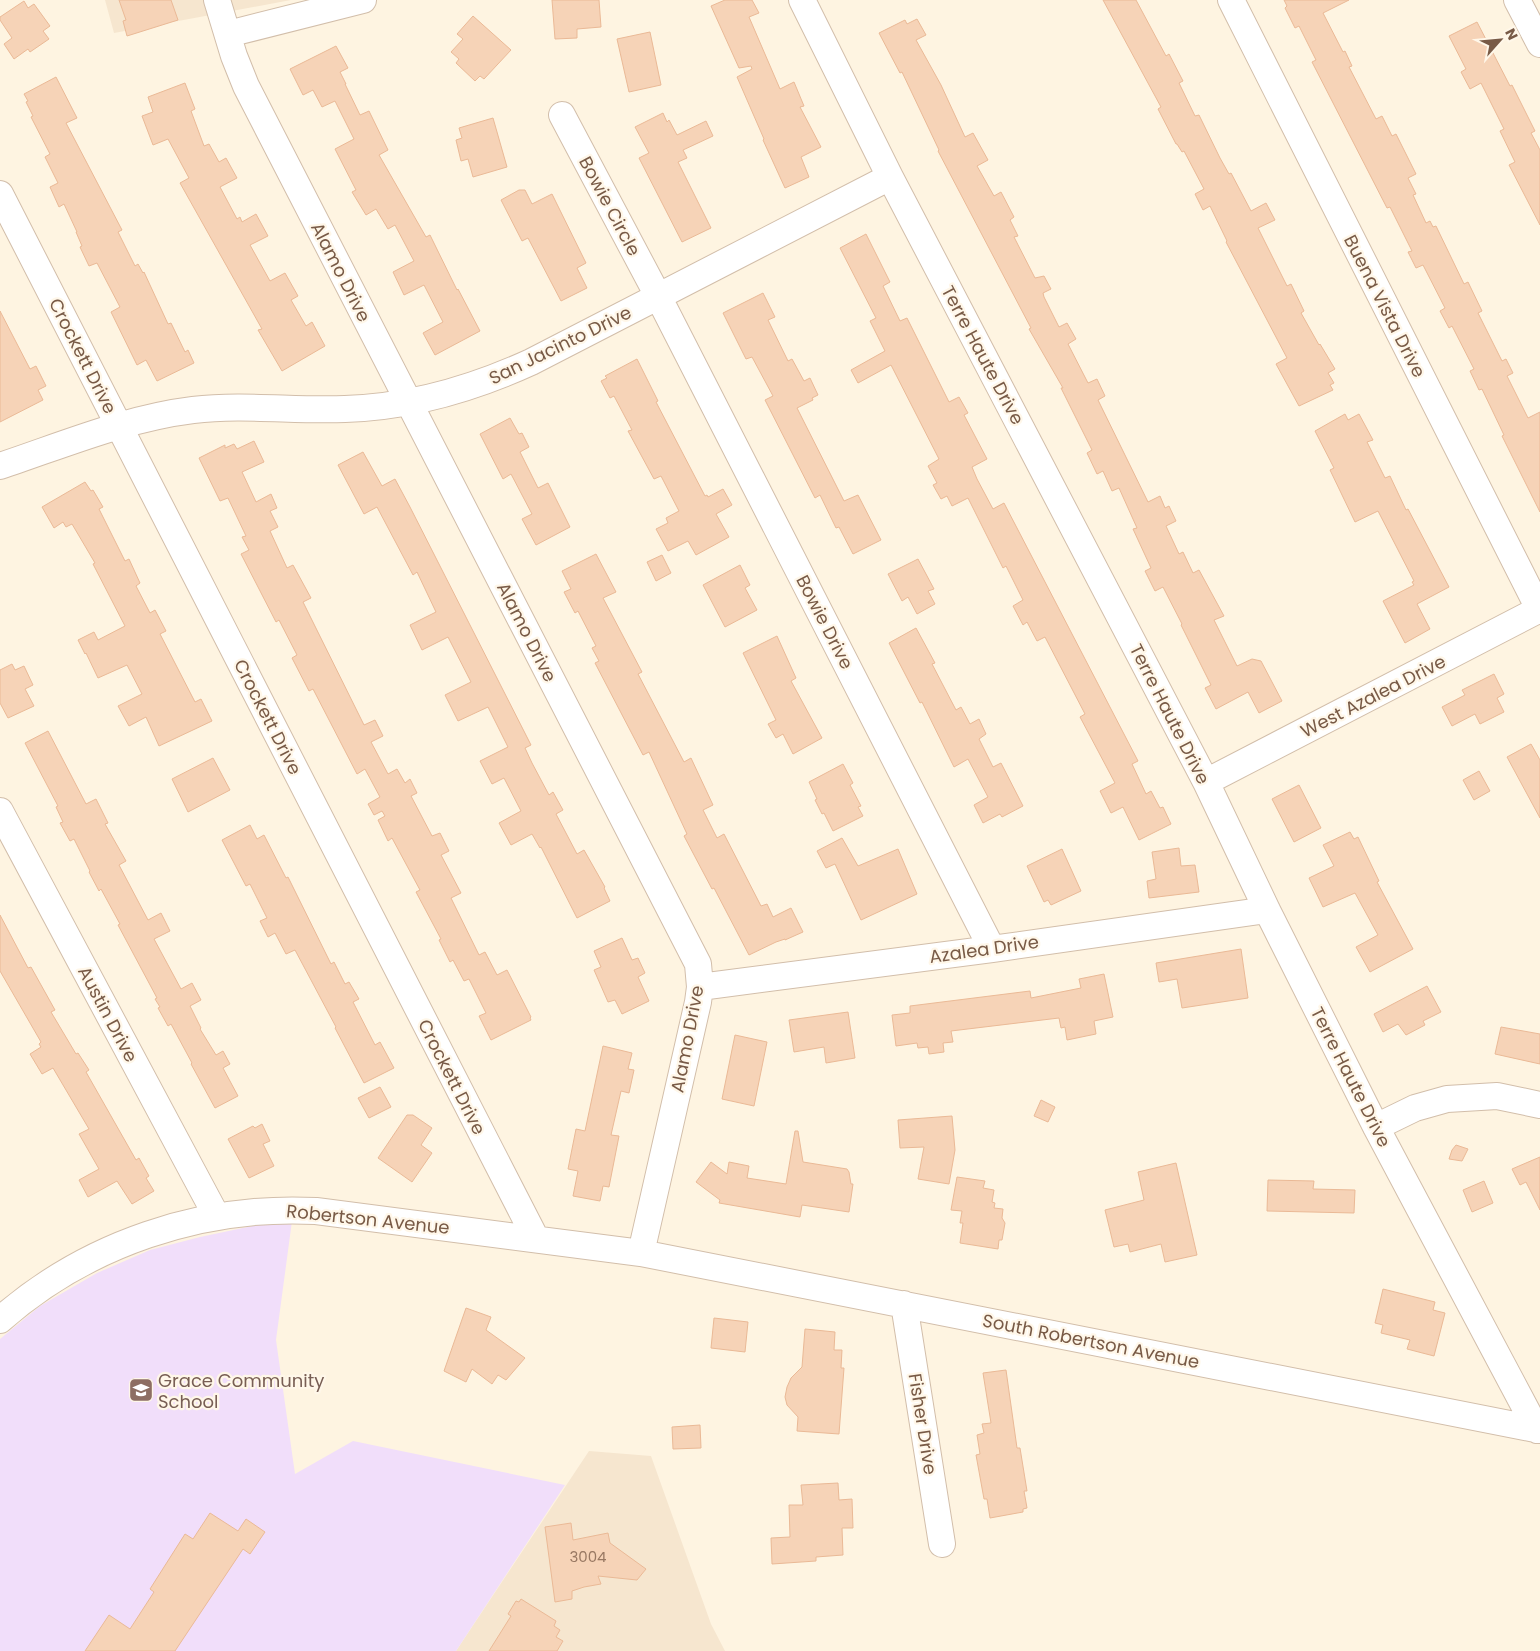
<svg xmlns="http://www.w3.org/2000/svg" width="1540" height="1651" font-family="Poppins,sans-serif">
<style>
.residential{fill:#f6e6cf}
.education{fill:#f1defa}
.building{fill:#f6d3b7;stroke:#eab996}
.lines{fill:none;stroke-linecap:round;stroke-linejoin:round}
.minor-casing{stroke:#d2beaa;stroke-width:28}
.minor{stroke:#fff;stroke-width:26}
.labels{text-anchor:middle;dominant-baseline:central;stroke-width:4.5;stroke-linejoin:round;paint-order:stroke}
.number-label{font-size:15px;fill:#987862}
.street-label{font-size:18px;fill:#785a46;stroke:#fff7e9}
.education-label{font-size:18px;fill:#785e54;stroke:#fff7e9;text-anchor:start}
</style>
<rect width="100%" height="100%" fill="#fef4e1"/>
<path class="residential" d="M105,0h186l-177,33z
M589,1451l62,5 60,168 14,27h-269z"/>
<path class="education" d="M292,1221l-16,119 19,134 58,-33 212,44 -109,166h-456v-312l40,-33 57,-33 53,-23 50,-13 62,-13z"/>
<path class="building" d="M119,0h52l7,20 -51,16 -4,-15 3,-1z
M552,0h47l2,27 -24,2v9l-22,1z
M725,0h27l7,13 -10,4 31,72 14,-7 10,24 -4,1 21,40 -20,10 8,20 -24,11 -22,-48 1,-1 -27,-62 15,-8 -1,-3 -12,2 -28,-62z
M1103,0h33l30,56 3,-2 14,27 -4,2 16,33 4,-1 21,43 9,16 2,-1 20,38 15,-8 9,17 -17,8 29,58 4,-2 13,27 -3,2 18,32 1,-1 15,25 -7,4 6,10 -4,2 3,5 -34,16 -23,-42 11,-6 -61,-116 1,-1 -17,-35 -7,4 -8,-16 9,-5 -20,-38 -2,1 -5,-8h-1l-18,-35 3,-2z
M1284,0h65l-26,13 20,39 2,-1 7,15 -3,1 27,52 6,-3 10,20 4,-2 20,40 -8,4 8,16 -3,1 13,28 4,-2 3,6 3,-1 28,58 4,-2 14,29 -4,2 24,48 4,-2 7,14 -6,3 21,42 12,-6v100l-38,-76 2,-1 -22,-46 -3,1 -9,-19 4,-2 -22,-43 -3,2 -9,-17 5,-3 -22,-43 -7,3 -8,-16 4,-1 -22,-44 -3,1 -75,-146 4,-2 -17,-34 -4,2 -10,-20 2,-2z
M24,1l4,7 6,-4 16,22 -7,5 6,8 -19,13 -2,-3 -14,10 -10,-15 8,-6 -12,-18v-3z
M473,16l38,34 -27,29 -4,-3 -5,5 -19,-18 3,-4 -8,-7 12,-13 -6,-5z
M917,19l9,16 -10,5 25,45 24,52 8,-4 15,27 -11,6 17,30 7,-4 13,25 -4,3 8,16 -4,1 21,41 9,-2 7,13 -8,4 1,4 15,30 8,-4 9,16 -8,5 20,39 9,-4 8,17 -7,4 50,102 12,-6 5,12 4,-2 7,15 -10,5 13,28 4,-2 10,21 6,-3 25,46 -10,4 23,46 15,-7 9,2 21,40 -23,12 -11,-21 -32,17 -11,-21 6,-3 -30,-60 1,-1 -19,-37 -8,4 -10,-20 6,-3 -18,-39 4,-1 -18,-40 -7,3 -9,-20 -6,3 -10,-21 5,-3 -31,-62h2l-34,-59 2,-1 -93,-177 1,-1 -37,-78 -2,1 -21,-40 26,-13 2,4z
M1477,22l33,64 2,-1 23,46 -4,2 9,17v75l-31,-60 6,-3 -15,-31 4,-2 -23,-46 -11,6 -9,-17 5,-3 -17,-33z
M650,32l11,53 -32,7 -12,-53z
M336,46l12,22 -8,4 6,12h-1l15,31 9,-4 19,39 -9,5 47,82 4,-2 27,55 1,-1 22,42 -45,24 -12,-22 20,-11 -19,-37 -20,10 -11,-23 21,-11 -19,-36 -7,4 -12,-20 -10,6 -14,-23 4,-2 -21,-41 19,-10 -19,-38 -13,6 -9,-17 -10,5 -13,-26z
M56,77l21,41 -11,5 56,107 -4,2 17,34 3,-2 5,9 1,-1 24,52 3,-1 14,29 3,-2 6,13 -37,18 -11,-21 -9,5 -26,-53 9,-5 -23,-44 -8,3 -9,-19 2,-1 -6,-14h1l-13,-28 -5,3 -9,-20 8,-4 -13,-26 5,-3 -19,-37 2,-1 -7,-14 2,-1 -4,-7z
M185,83l10,26 -4,2 13,35 5,-2 10,18 7,-4 11,20 -17,9 17,32 3,-2 2,5 14,-8 12,22 -18,9 20,36 15,-8 13,23 -7,4 15,26 6,-4 13,24 -43,25 -24,-41 4,-1 -82,-146 9,-5 -21,-39 -15,6 -11,-29 11,-4 -5,-15z
M663,113l4,9 2,-2 8,15 29,-14 7,15 -30,14 4,8 -9,4 33,66 -29,14 -43,-84 10,-5 -14,-26z
M493,118l14,49 -34,10 -5,-18 -7,2 -5,-21 6,-2 -3,-10z
M519,190h6l7,14 20,-10 34,69 -9,5 10,20 -26,13 -33,-63 -6,3 -21,-41z
M866,234l24,48 -7,4 17,35 7,-3 42,84 10,-5 9,16 -4,2 23,44 -15,8 5,12 16,30 11,-6 134,258 -6,3 14,30 5,-3 9,17 3,-1 8,17 -32,16 -16,-33 -12,6 -11,-22 15,-8 -35,-66 5,-3 -40,-77 -8,4 -10,-19 -4,3 -10,-19 10,-6 -17,-34 -3,2 -35,-70 -16,8 -5,-10 -6,3 -8,-14 4,-2 -9,-17 11,-7 -48,-94 -33,18 -7,-13 34,-19 -15,-30 6,-3 -36,-70z
M763,293l12,24 -7,3 20,41 4,-2 12,22 6,-3 8,17 -6,3 1,2 -16,8 47,93 14,-6 23,45 -28,14 -14,-27 -3,1 -16,-33 -5,3 -50,-98 8,-4 -21,-39 -6,2 -23,-46z
M0,311l30,58 6,-3 10,20 -8,4 5,10 -43,22z
M637,359l21,42 -2,1 49,94 2,-1 1,2 15,-8 9,16 -16,9 13,23 -33,18 -8,-14 -20,10 -12,-22 12,-6 -2,-5 13,-7 -18,-35 -7,3 -26,-48 4,-1 -18,-34 -4,2 -9,-17 6,-3 -2,-2z
M1345,414l3,6 11,-6 14,26 -6,2 18,36 5,-2 16,34 2,-1 41,78 -32,17 13,25 -25,14 -22,-42 31,-16 -2,-3 2,-1 -36,-70 -23,11 -25,-52 4,-2 -19,-37z
M510,418l9,16 3,-1 7,14 -9,5 18,36 10,-5 22,44 -34,18 -14,-26 10,-5 -21,-40 -8,5 -23,-45z
M254,441l10,21 -22,10 14,30 15,-8 6,14 -7,3 8,16 -8,4 17,37 6,-3 18,33 -8,4 61,123 11,-5 8,16 -12,6 17,32 9,-5 8,14 5,-4 7,14 -6,3 21,40 8,-3 9,18 -8,4 20,38 -10,5 28,57 6,-3 12,23 10,-5 24,47 -1,1 1,2 -40,20 -12,-24 7,-3 -17,-34 -5,2 -11,-21 -3,2 -11,-22 2,-1 -25,-47 4,-2 -28,-52 -4,3 -10,-21 7,-4 -3,-5 -8,4 -6,-11 12,-7 -15,-28 -8,5 -44,-85 -4,2 -17,-33 5,-3 -18,-35 -3,2 -35,-68 8,-4 -7,-13 4,-1 -18,-38 -8,3 -21,-43 26,-13v3l9,-4 3,5z
M363,452l19,34 13,-7 15,28 121,238 -6,3 7,15 17,32 4,-3 10,18 -7,4 21,40 7,-4 21,37 -1,1 6,13 -33,17 -36,-71 -1,1 -8,-14 -21,11 -12,-22 22,-12 -17,-33 -12,6 -12,-23 28,-14 -20,-40 -30,14 -13,-26 26,-13 -23,-45 -26,13 -12,-25 26,-13 -19,-40 -4,3 -36,-68 -13,7 -26,-49z
M85,482l6,9 2,-1 10,17 -4,2 26,52 4,-2 11,24 -4,3 14,27 5,-3 11,21 -6,3 35,68 6,-3 11,22 -53,25 -13,-29 -17,9 -11,-20 24,-12 -15,-29 -29,13 -12,-25 -1,1 -7,-14 16,-8 4,8 27,-14 -32,-62 2,-1 -23,-39 -6,3 -3,-5 -9,6 -12,-21z
M596,554l20,38 -13,6 39,74 -4,2 46,88 7,-4 22,47 -10,5 14,28 7,-4 37,72 6,-2 6,13 18,-9 12,24 -18,8v-1l-9,3 -27,13 -35,-67 -2,1 -28,-53 3,-2 -38,-82 -6,3 -48,-92 4,-2 -7,-13 4,-2 -18,-35 -3,2 -11,-21 7,-3 -9,-18z
M662,555l9,18 -15,8 -9,-19z
M918,559l16,30 -6,2 7,13 -18,10 -9,-17 -6,4 -14,-27z
M740,565l10,20 -5,3 12,22 -32,17 -22,-42z
M916,628l19,35 -3,1 24,46 5,-3 9,17 9,-5 7,15 -7,5 14,28 8,-4 22,43 -21,11 -2,-3 -17,9 -9,-18 14,-8 -20,-38 -14,8 -32,-65 -2,1 -31,-60z
M777,636l19,42 -5,3 31,57 -29,16 -10,-20 -7,4 -8,-14 8,-4 -33,-67z
M12,664l3,6 9,-4 9,19 -8,4 9,17 -26,12 -8,-15v-33z
M1494,674l10,20 -7,4 7,14 -24,12 -5,-10 -23,12 -10,-19 23,-12 -3,-5z
M48,731l38,73 10,-5 12,24 -3,1 21,37 -7,4 29,55 13,-7 9,18 -16,8 27,50 11,-6 9,17 -11,6 11,22 -1,1 16,26 7,-4 7,13 -7,4 15,28 -23,12 -24,-44 1,-1 -21,-39 -3,2 -10,-18 2,-1 -5,-8 2,-1 -39,-73 2,-1 -19,-35 -2,2 -10,-19 1,-1 -16,-32 -4,2 -10,-18 3,-1 -7,-15 2,-1 -33,-63z
M1531,744l9,16v58l-33,-61z
M213,758l17,32 -42,22 -16,-33z
M843,764l10,19 -3,2 11,21 -3,1 5,9 -30,15 -9,-18 -2,1 -7,-14 2,-1 -8,-17z
M1479,771l11,20 -16,9 -11,-20z
M1299,785l22,43 -27,14 -22,-43z
M250,825l7,14 7,-4 22,43 2,-1 43,87 3,-2 11,22 4,-2 10,17 -6,3 22,43 5,-3 14,26 -30,15 -29,-55 1,-1 -41,-77 -9,4 -11,-21 -7,4 -8,-16 7,-3 -17,-34 -4,2 -24,-46z
M1350,832l4,7 4,-2 21,44 -2,1 36,67 -43,23 -14,-25 22,-12 -23,-42 -32,14 -14,-29 25,-12 -11,-21z
M842,838l16,28 40,-17 19,45 -56,26 -26,-56 -9,4 -9,-17z
M1179,848l2,18 14,-1 4,27 -50,6 -2,-17 9,-2 -4,-27z
M1062,849l19,42 -30,14 -3,-5 -4,2 -17,-36z
M0,915l28,53 3,-1 24,43 -4,2 25,42 2,-1 11,17 -3,2 50,88 3,-2 10,18 -3,2 8,13 -22,13 -15,-23 -29,16 -9,-17 20,-11 -20,-35 10,-5 -36,-61 -11,6 -12,-20 11,-7 -2,-3 2,-2 -41,-71z
M622,938l10,22 6,-2 7,15 -7,4 11,24 -27,13 -7,-14 -7,2 -14,-32 7,-3 -7,-16z
M1241,949l7,49 -66,10 -5,-29 -18,3 -3,-19z
M1104,974l9,43 -19,4 2,13 -29,6 -2,-13 -4,1 -2,-10 -108,13 2,11 -10,1 1,9 -15,2 -1,-7 -10,1 -1,-5 -21,3 -4,-31 18,-2v-7l120,-15 1,7 50,-10 -2,-9z
M1427,986l14,26 -18,9 2,4 -19,10 -8,-11 -15,8 -9,-18z
M848,1012l7,46 -29,5 -2,-16 -30,5 -5,-32z
M1501,1027l39,7v30l-45,-10z
M735,1035l32,7 -13,64 -32,-7z
M603,1046l29,7 -4,16 6,1 -5,23 -8,-2 -10,44 8,1 -10,51 -6,-1 -3,15 -27,-5 5,-25 -10,-2 8,-40 9,2z
M380,1087l11,20 -22,11 -11,-20z
M1041,1100l14,7 -7,15 -14,-6z
M407,1115h6l19,13 -11,17 11,8 -20,29 -34,-24z
M952,1116l3,34 -6,34 -31,-5 6,-32 -24,1 -2,-28z
M262,1124l8,17 -7,3 11,22 -25,12 -21,-39 25,-13 2,2z
M795,1131h3l5,31 44,7 2,3 2,12h2l-4,28 -47,-7 -2,12 -81,-14 1,-3 -24,-18 15,-20 16,12 2,-12 20,4 -2,12 39,6z
M1456,1145l12,4 -6,12 -13,-2 3,-9z
M1540,1157v53l-14,-28 -6,3 -8,-16z
M1176,1163l21,92 -32,7 -4,-18 -31,8 -2,-8 -14,3 -9,-37 39,-10 -6,-28z
M957,1177l28,4 -2,7 11,2 -2,12 3,1 -1,5 9,1 -1,9 3,5 -3,17h-3l-1,9 -38,-6 3,-20h-3l2,-12 -11,-1z
M1268,1180l46,1 -1,8 42,1 -1,23 -87,-2z
M1484,1181l9,22 -21,9 -9,-22z
M1383,1289l52,13 -2,8 12,3 -11,43 -27,-7 3,-9 -29,-7 2,-8 -8,-2z
M466,1308l25,9 -5,13 39,28 -19,22 -8,-5 -6,9 -20,-15 -6,13 -22,-11z
M714,1318l34,4 -3,30 -34,-4z
M805,1329l30,3 -1,18h8l-1,18h3l-5,66 -42,-3 1,-14 -11,-12 -2,-8 2,-10 4,-9 11,-11z
M1006,1370l11,78h3l7,43h-3l3,17 -4,1v3l-33,6 -3,-19h-3l-8,-44 4,-1 -3,-19 7,-2 -2,-9 9,-1 -8,-50z
M700,1425l1,23 -28,1 -1,-22z
M838,1483l1,17 13,-1 1,29h-11l1,27 -27,2v4l-44,3 -1,-26 19,-1 -1,-32h14l-2,-20z
M210,1513l28,18 8,-12 19,13 -15,22 -7,-5 -68,102h-90l24,-36 21,14 24,-37 -4,-3 35,-55 8,5z
M571,1523l2,17 35,-7 2,10 36,26 -9,11 -39,-4 3,8 -17,3 -12,4v8l-17,3 -10,-75z
M521,1599l35,22 -2,5 6,4 -4,7 7,4 -6,10h-68l22,-35 -3,-2 8,-13 3,1z"/>
<g class="lines">
<defs>
<path id="minor" d="M217,0l17,56 12,30 452,878 2,23 -2,15 -57,251
M802,0l88,177 316,605 61,128 109,217 161,303
M1231,0l309,611
M1517,0l23,44
M228,34l135,-34
M562,115l96,181 334,653
M0,194l536,1045
M0,466c63,-21 127,-48 193,-56 50,-6 101,1 152,-1 65,-2 127,-20 186,-47l359,-185
M1206,782l334,-173
M0,811l217,406
M700,987l292,-38 275,-39
M1376,1127l39,-19 32,-9 50,-3 43,9
M904,1304l38,240
M0,1320c86,-76 202,-115 316,-109l325,42 899,177"/>
</defs>
<use href="#minor" class="minor-casing"/>
<use href="#minor" class="minor"/>
</g>
<defs>
<symbol id="school-square" viewBox="-11 -11 22 22"><rect x="-9" y="-9" width="18" height="18" rx="4" fill="#8d6e63" stroke="#fff7e9"/><path d="M0-5L7-2L0 1L-7-2ZM-4 1L0 2.5L4 1V4Q0 6-4 4Z" fill="#fff"/></symbol>
</defs>
<g fill-rule="evenodd">
<use href="#school-square" x="127" y="1376" width="28" height="28"/>
</g>
<g class="labels">
<g class="number-label">
<text x="588" y="1556">3004</text>
</g>
<g class="street-label">
<text transform="translate(610 206) rotate(62)">Bowie Circle</text>
<text transform="translate(341 272) rotate(63)">Alamo Drive</text>
<text transform="translate(1385 306) rotate(63)">Buena Vista Drive</text>
<text transform="translate(560 345) rotate(-26)">San Jacinto Drive</text>
<text transform="translate(983 355) rotate(62)">Terre Haute Drive</text>
<text transform="translate(83 356) rotate(63)">Crockett Drive</text>
<text transform="translate(825 622) rotate(63)">Bowie Drive</text>
<text transform="translate(527 632) rotate(63)">Alamo Drive</text>
<text transform="translate(1373 696) rotate(-27)">West Azalea Drive</text>
<text transform="translate(1170 714) rotate(63)">Terre Haute Drive</text>
<text transform="translate(268 717) rotate(63)">Crockett Drive</text>
<text transform="translate(984 949) rotate(-8)">Azalea Drive</text>
<text transform="translate(108 1014) rotate(62)">Austin Drive</text>
<text transform="translate(687 1039) rotate(-79)">Alamo Drive</text>
<text transform="translate(452 1077) rotate(63)">Crockett Drive</text>
<text transform="translate(1351 1077) rotate(63)">Terre Haute Drive</text>
<text transform="translate(368 1219) rotate(6)">Robertson Avenue</text>
<text transform="translate(1091 1341) rotate(11)">South Robertson Avenue</text>
<text transform="translate(923 1424) rotate(81)">Fisher Drive</text>
</g>
<g class="education-label">
<text x="158" y="1380">Grace Community<tspan x="158" dy="21">School</tspan></text>
</g>
</g>
<g transform="translate(1500 40) rotate(63)" stroke="#fff7e9" stroke-width="4" paint-order="stroke">
<path d="M0-4L9 19L0 12L-9 19Z" fill="#785a46"/>
<text y="-8" font-size="14" font-weight="bold" text-anchor="middle" fill="#785a46">N</text>
</g>
</svg>
